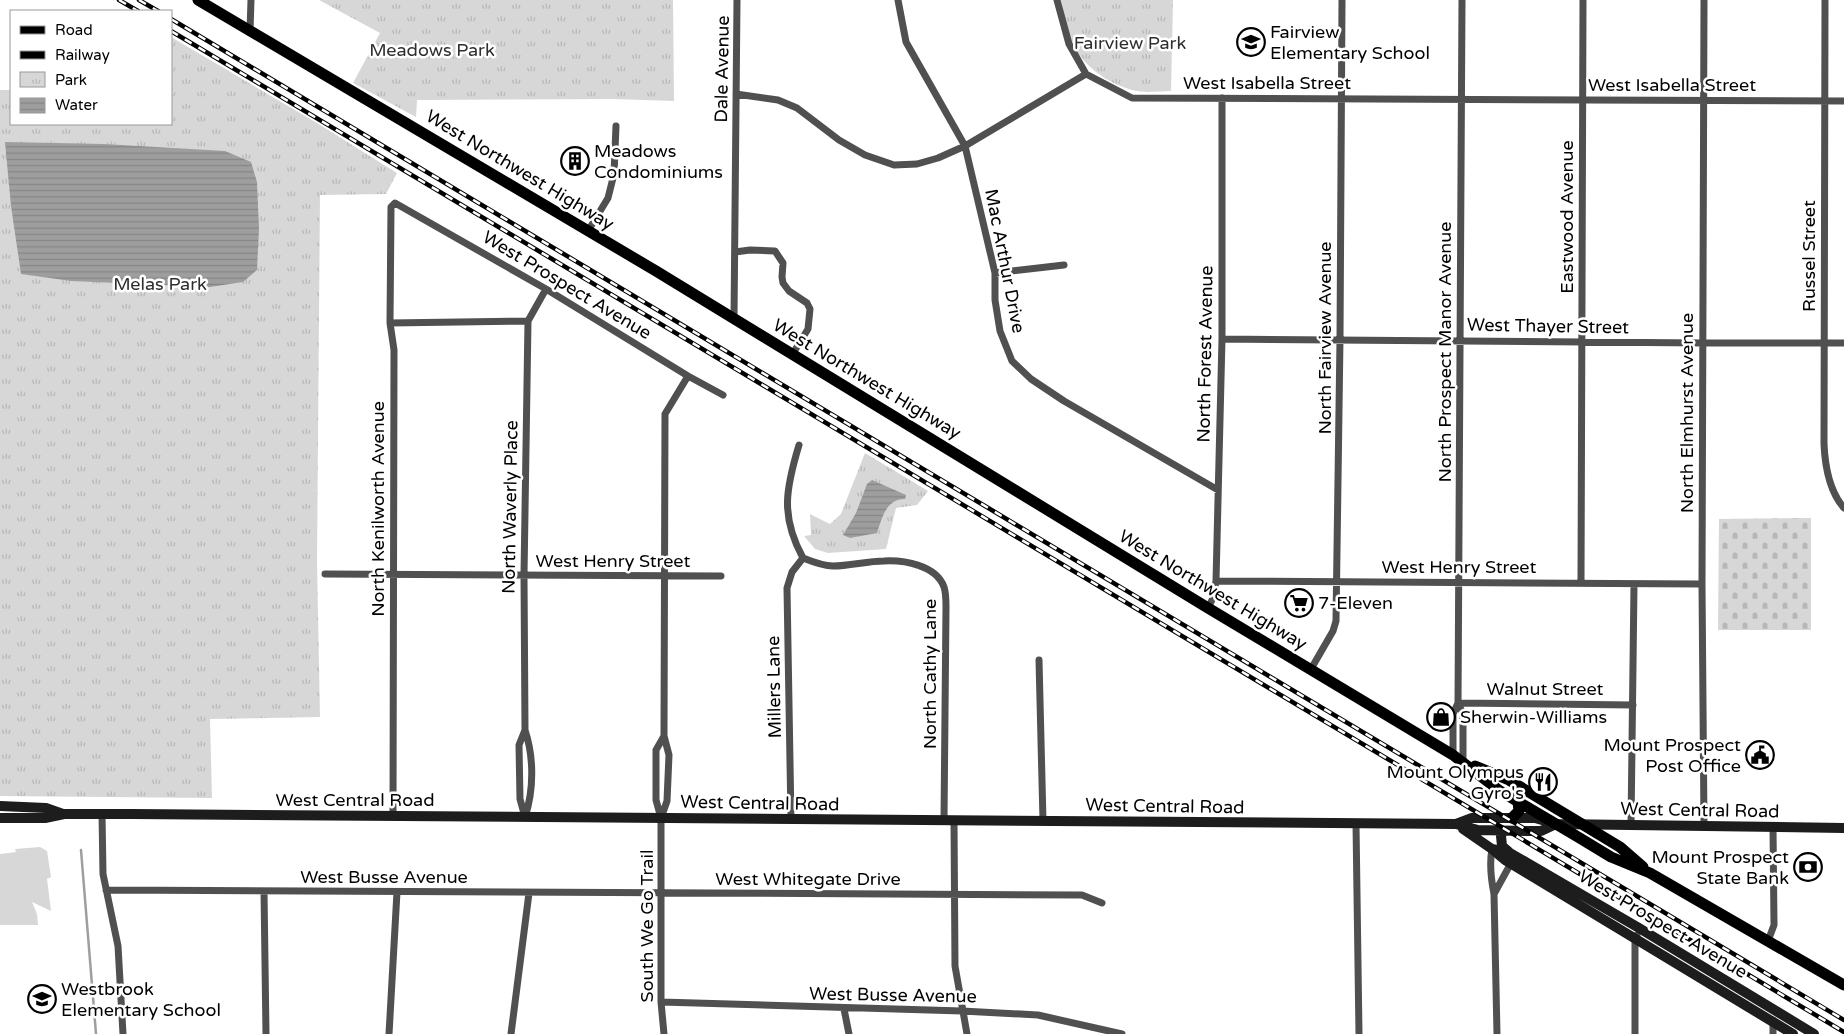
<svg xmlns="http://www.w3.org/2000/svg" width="1844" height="1034" font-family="'Varela Round',sans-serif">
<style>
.green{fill:#d7d7d7}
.cemetery{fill:url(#cemetery-stones)}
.park{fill:url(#park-tufts)}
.water{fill:url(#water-rules)}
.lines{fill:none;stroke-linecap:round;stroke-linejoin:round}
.stream{stroke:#9e9e9e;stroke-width:2.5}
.street{stroke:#505050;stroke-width:7}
.secondary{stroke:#1d1d1d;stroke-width:10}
.primary{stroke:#000;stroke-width:11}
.rail-casing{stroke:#000;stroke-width:4.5}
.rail{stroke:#fff;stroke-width:2.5;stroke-dasharray:8;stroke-linecap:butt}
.labels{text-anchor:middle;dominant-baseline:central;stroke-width:5;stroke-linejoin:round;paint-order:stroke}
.poi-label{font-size:18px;fill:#000;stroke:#fff;text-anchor:start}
.park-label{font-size:18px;fill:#2e2e2e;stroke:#fff}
.street-label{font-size:18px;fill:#000;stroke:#fff}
</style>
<defs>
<pattern id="cemetery-stones" width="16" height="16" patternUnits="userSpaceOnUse" patternTransform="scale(1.25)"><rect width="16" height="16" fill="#d7d7d7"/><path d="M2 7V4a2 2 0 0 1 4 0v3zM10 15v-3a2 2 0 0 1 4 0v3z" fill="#b7b7b7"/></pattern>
<pattern id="park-tufts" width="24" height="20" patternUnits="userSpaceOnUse" patternTransform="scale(1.25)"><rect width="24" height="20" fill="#d7d7d7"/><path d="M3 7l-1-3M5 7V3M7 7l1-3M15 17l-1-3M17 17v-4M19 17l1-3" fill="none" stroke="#b7b7b7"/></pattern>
<pattern id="water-rules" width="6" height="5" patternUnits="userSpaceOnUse" patternTransform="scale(1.25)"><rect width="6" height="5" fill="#9e9e9e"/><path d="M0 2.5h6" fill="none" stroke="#868686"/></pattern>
</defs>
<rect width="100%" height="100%" fill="#fff"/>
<path class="green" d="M40,847l7,4 4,26 -4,2 4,32 -19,-9 5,12 1,11h-38v-71l16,-2 -1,-3z"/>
<path class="cemetery" d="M1811,518v112h-93l1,-111z"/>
<path class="park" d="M319,0h354l1,101 -62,-2 -195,1 -1,17 -63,-34 27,-50z
M1061,0h112l-2,91c-11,0 -24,2 -34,0 -26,-5 -52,-23 -64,-46 -6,-14 -9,-31 -12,-45z
M171,37l146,86 80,50 -11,21 -66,1 -3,367 3,155 -110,2 2,79 -212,-2v-706h11v34h160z
M865,453l63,38 -11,14 -21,3 -10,41 -58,4 -13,-4 -11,-13 7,-1 -1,-21 20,10 11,-10z"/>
<path class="water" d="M5,142l99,2 121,7 26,11 6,20 2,47 -2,41 -14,12 -33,5 -139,-6 -50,-7 -10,-68z
M872,480l34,15 -1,4c-19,0 -23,19 -28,34l-27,5 -7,-3 13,-22 11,-29z"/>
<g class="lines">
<path class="stream" d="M81,850l15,184"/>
<path class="street" d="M898,0l8,42 59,104 30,127v27l5,31 12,30 19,18 33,22 154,89
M1057,0l12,44 17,30
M1462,0l-4,703 5,11v47
M1825,0l-1,444c1,22 5,47 20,64
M250,31l1,-31
M736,94l42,6 19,8 42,32 26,15 29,10 23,-1 21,-6 27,-12 121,-72 46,24 712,3
M588,231l20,-33 6,-24 2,-48
M735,252l15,-2 25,1 8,12 -1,14 1,6 6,8 18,12 3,6 -2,20 -16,26
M995,273l69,-8
M734,319l3,-319
M390,323l138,-2
M1222,339l481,4h141
M799,445c-13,43 -19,71 4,113 10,4 20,8 30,8 17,0 34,-5 51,-5 20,-1 52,4 60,26 2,6 2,14 2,20l-2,213
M325,574l396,2
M1216,581l486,3
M1581,583l2,-583
M1208,608l5,-10 3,-17 6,-242v-241
M1039,660l4,161
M1311,669l22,-38 3,-10 4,-282 2,-339
M1458,703l175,2
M1453,755v-41l5,-11
M102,814l1,60 15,72 5,88
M393,816l1,-466 -4,-27 1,-116 4,-4 151,86 142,87 35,19
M525,817c9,-27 9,-60 0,-87l-1,-155 4,-254 18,-32
M525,817l-5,-18 -1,-54 6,-15
M661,818l6,-17 2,-46 -5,-19 1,-322 23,-38
M791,820l-4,-232 5,-16 11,-14
M954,821l1,145 12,68
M1356,824l3,210
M1631,825l3,-240
M1704,827l-2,-243 2,-584
M1492,849c-3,16 -1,30 2,45l3,140
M106,890l976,5 20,8
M264,891l2,143
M1494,894l17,-31
M1768,941l6,-16 -1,-98
M661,1002l301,9 76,4 84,19
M844,1009l5,25
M389,1034l8,-142
M511,1034l18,-141
M664,1034l-3,-32v-184l-5,-18v-50l8,-14
M1635,1034v-94l2,-5
M1773,1034v-14"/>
<path class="secondary" d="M0,806l46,2 17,6
M0,818h45l19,-4h68l1324,10 22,6 48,1h15l15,-7
M1456,824l16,-6h63l21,6 288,4
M1463,829l29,20 13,11 288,174
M1503,831l-2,5 1,10 7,6
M1493,849l17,4 129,75 175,106"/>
<path class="primary" d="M198,0l458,271 552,337 245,147 47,36 78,46 33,20 39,16 194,112
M1475,766l34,14 111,67 23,20
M1512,818l7,-7 -1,-9"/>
<defs>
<path id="rail" d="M119,0l19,11
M139,0l19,11
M171,19l1673,1001
M171,31l1673,1001"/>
</defs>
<use href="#rail" class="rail-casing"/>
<use href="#rail" class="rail"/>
</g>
<defs>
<symbol id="school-ring" viewBox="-11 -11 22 22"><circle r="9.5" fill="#fff" stroke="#000" stroke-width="1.5"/><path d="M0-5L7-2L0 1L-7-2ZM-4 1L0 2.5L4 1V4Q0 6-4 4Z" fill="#000"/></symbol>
<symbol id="building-ring" viewBox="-11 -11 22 22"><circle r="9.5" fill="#fff" stroke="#000" stroke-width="1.5"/><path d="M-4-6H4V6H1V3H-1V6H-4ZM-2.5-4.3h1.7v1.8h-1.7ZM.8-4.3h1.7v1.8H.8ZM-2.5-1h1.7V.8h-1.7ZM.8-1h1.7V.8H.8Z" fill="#000"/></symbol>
<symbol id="supermarket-ring" viewBox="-11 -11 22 22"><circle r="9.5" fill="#fff" stroke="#000" stroke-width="1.5"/><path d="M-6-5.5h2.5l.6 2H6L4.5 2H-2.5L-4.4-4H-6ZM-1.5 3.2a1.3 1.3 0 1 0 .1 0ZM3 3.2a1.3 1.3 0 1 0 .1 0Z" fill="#000"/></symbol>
<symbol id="shop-ring" viewBox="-11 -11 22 22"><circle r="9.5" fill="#fff" stroke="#000" stroke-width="1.5"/><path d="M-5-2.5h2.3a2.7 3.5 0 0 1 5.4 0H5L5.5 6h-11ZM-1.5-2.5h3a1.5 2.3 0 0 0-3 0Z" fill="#000"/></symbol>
<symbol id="civic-ring" viewBox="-11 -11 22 22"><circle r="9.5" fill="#fff" stroke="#000" stroke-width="1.5"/><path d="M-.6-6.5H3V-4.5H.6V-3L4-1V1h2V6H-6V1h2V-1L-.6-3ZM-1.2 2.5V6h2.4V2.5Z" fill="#000"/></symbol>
<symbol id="restaurant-ring" viewBox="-11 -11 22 22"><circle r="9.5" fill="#fff" stroke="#000" stroke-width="1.5"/><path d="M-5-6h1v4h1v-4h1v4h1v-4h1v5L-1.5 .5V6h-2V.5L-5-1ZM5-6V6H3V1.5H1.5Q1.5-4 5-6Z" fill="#000"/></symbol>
<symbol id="bank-ring" viewBox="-11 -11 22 22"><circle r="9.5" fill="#fff" stroke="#000" stroke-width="1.5"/><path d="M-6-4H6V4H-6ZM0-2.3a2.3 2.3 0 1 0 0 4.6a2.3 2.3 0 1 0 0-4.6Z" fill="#000"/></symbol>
</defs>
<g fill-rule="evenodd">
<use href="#school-ring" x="1235" y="26" width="32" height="32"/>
<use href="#building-ring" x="559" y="145" width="32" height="32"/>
<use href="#supermarket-ring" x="1283" y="587" width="32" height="32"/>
<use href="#shop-ring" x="1425" y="701" width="32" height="32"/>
<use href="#civic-ring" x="1744" y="739" width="32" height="32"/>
<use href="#restaurant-ring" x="1527" y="766" width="32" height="32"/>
<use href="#bank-ring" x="1792" y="851" width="32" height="32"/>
<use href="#school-ring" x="26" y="983" width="32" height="32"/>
</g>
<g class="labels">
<g class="poi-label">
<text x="1270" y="32">Fairview<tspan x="1270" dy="21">Elementary School</tspan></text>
<text x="594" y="151">Meadows<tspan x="594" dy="21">Condominiums</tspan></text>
<text x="1318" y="603">7-Eleven</text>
<text x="1460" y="717">Sherwin-Williams</text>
<text x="1741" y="745" text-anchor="end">Mount Prospect<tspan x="1741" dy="21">Post Office</tspan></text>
<text x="1524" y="772" text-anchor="end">Mount Olympus<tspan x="1524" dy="21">Gyro's</tspan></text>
<text x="1789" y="857" text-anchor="end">Mount Prospect<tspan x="1789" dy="21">State Bank</tspan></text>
<text x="61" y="989">Westbrook<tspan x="61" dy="21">Elementary School</tspan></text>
</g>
<g class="park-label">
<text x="1130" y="43">Fairview Park</text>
<text x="432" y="50">Meadows Park</text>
<text x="160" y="284">Melas Park</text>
</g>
<g class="street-label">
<text transform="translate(722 69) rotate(-89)">Dale Avenue</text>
<text x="1267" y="83">West Isabella Street</text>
<text x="1672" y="85">West Isabella Street</text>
<text transform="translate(520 170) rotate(31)">West Northwest Highway</text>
<text transform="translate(1567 217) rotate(-90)">Eastwood Avenue</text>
<text transform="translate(1809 256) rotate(-90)">Russel Street</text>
<text transform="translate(1005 261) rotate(79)">Mac Arthur Drive</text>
<text transform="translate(567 285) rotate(31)">West Prospect Avenue</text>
<text transform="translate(1548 326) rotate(1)">West Thayer Street</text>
<text transform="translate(1325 338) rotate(-90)">North Fairview Avenue</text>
<text transform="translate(1445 352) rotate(-90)">North Prospect Manor Avenue</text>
<text transform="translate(1205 354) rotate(-89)">North Forest Avenue</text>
<text transform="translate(867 379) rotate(31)">West Northwest Highway</text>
<text transform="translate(1687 413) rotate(-90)">North Elmhurst Avenue</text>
<text transform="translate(510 507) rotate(-89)">North Waverly Place</text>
<text transform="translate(378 509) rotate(-90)">North Kenilworth Avenue</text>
<text x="613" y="561">West Henry Street</text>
<text x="1459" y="567">West Henry Street</text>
<text transform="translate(1213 590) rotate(31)">West Northwest Highway</text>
<text transform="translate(930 674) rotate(-90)">North Cathy Lane</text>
<text transform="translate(774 687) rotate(-91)">Millers Lane</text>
<text x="1545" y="689">Walnut Street</text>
<text x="355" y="800">West Central Road</text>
<text transform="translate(760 803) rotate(1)">West Central Road</text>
<text transform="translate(1165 806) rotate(1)">West Central Road</text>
<text transform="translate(1700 810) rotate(1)">West Central Road</text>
<text x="384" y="877">West Busse Avenue</text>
<text x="808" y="879">West Whitegate Drive</text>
<text transform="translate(1663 924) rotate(31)">West Prospect Avenue</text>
<text transform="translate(647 926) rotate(-90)">South We Go Trail</text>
<text transform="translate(893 995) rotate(1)">West Busse Avenue</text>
</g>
</g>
<rect x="10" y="10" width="162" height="115" fill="#ffffff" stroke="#999999"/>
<rect x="20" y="26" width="25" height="8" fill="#000000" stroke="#999999"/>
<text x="55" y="35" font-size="15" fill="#000000">Road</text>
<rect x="20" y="51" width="25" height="8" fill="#000000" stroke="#999999"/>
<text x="55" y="60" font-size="15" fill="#000000">Railway</text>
<rect x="20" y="72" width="25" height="15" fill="url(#park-tufts)" stroke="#999999"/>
<text x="55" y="85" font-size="15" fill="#000000">Park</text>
<rect x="20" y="98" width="25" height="15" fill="url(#water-rules)" stroke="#999999"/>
<text x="55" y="110" font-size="15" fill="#000000">Water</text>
</svg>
